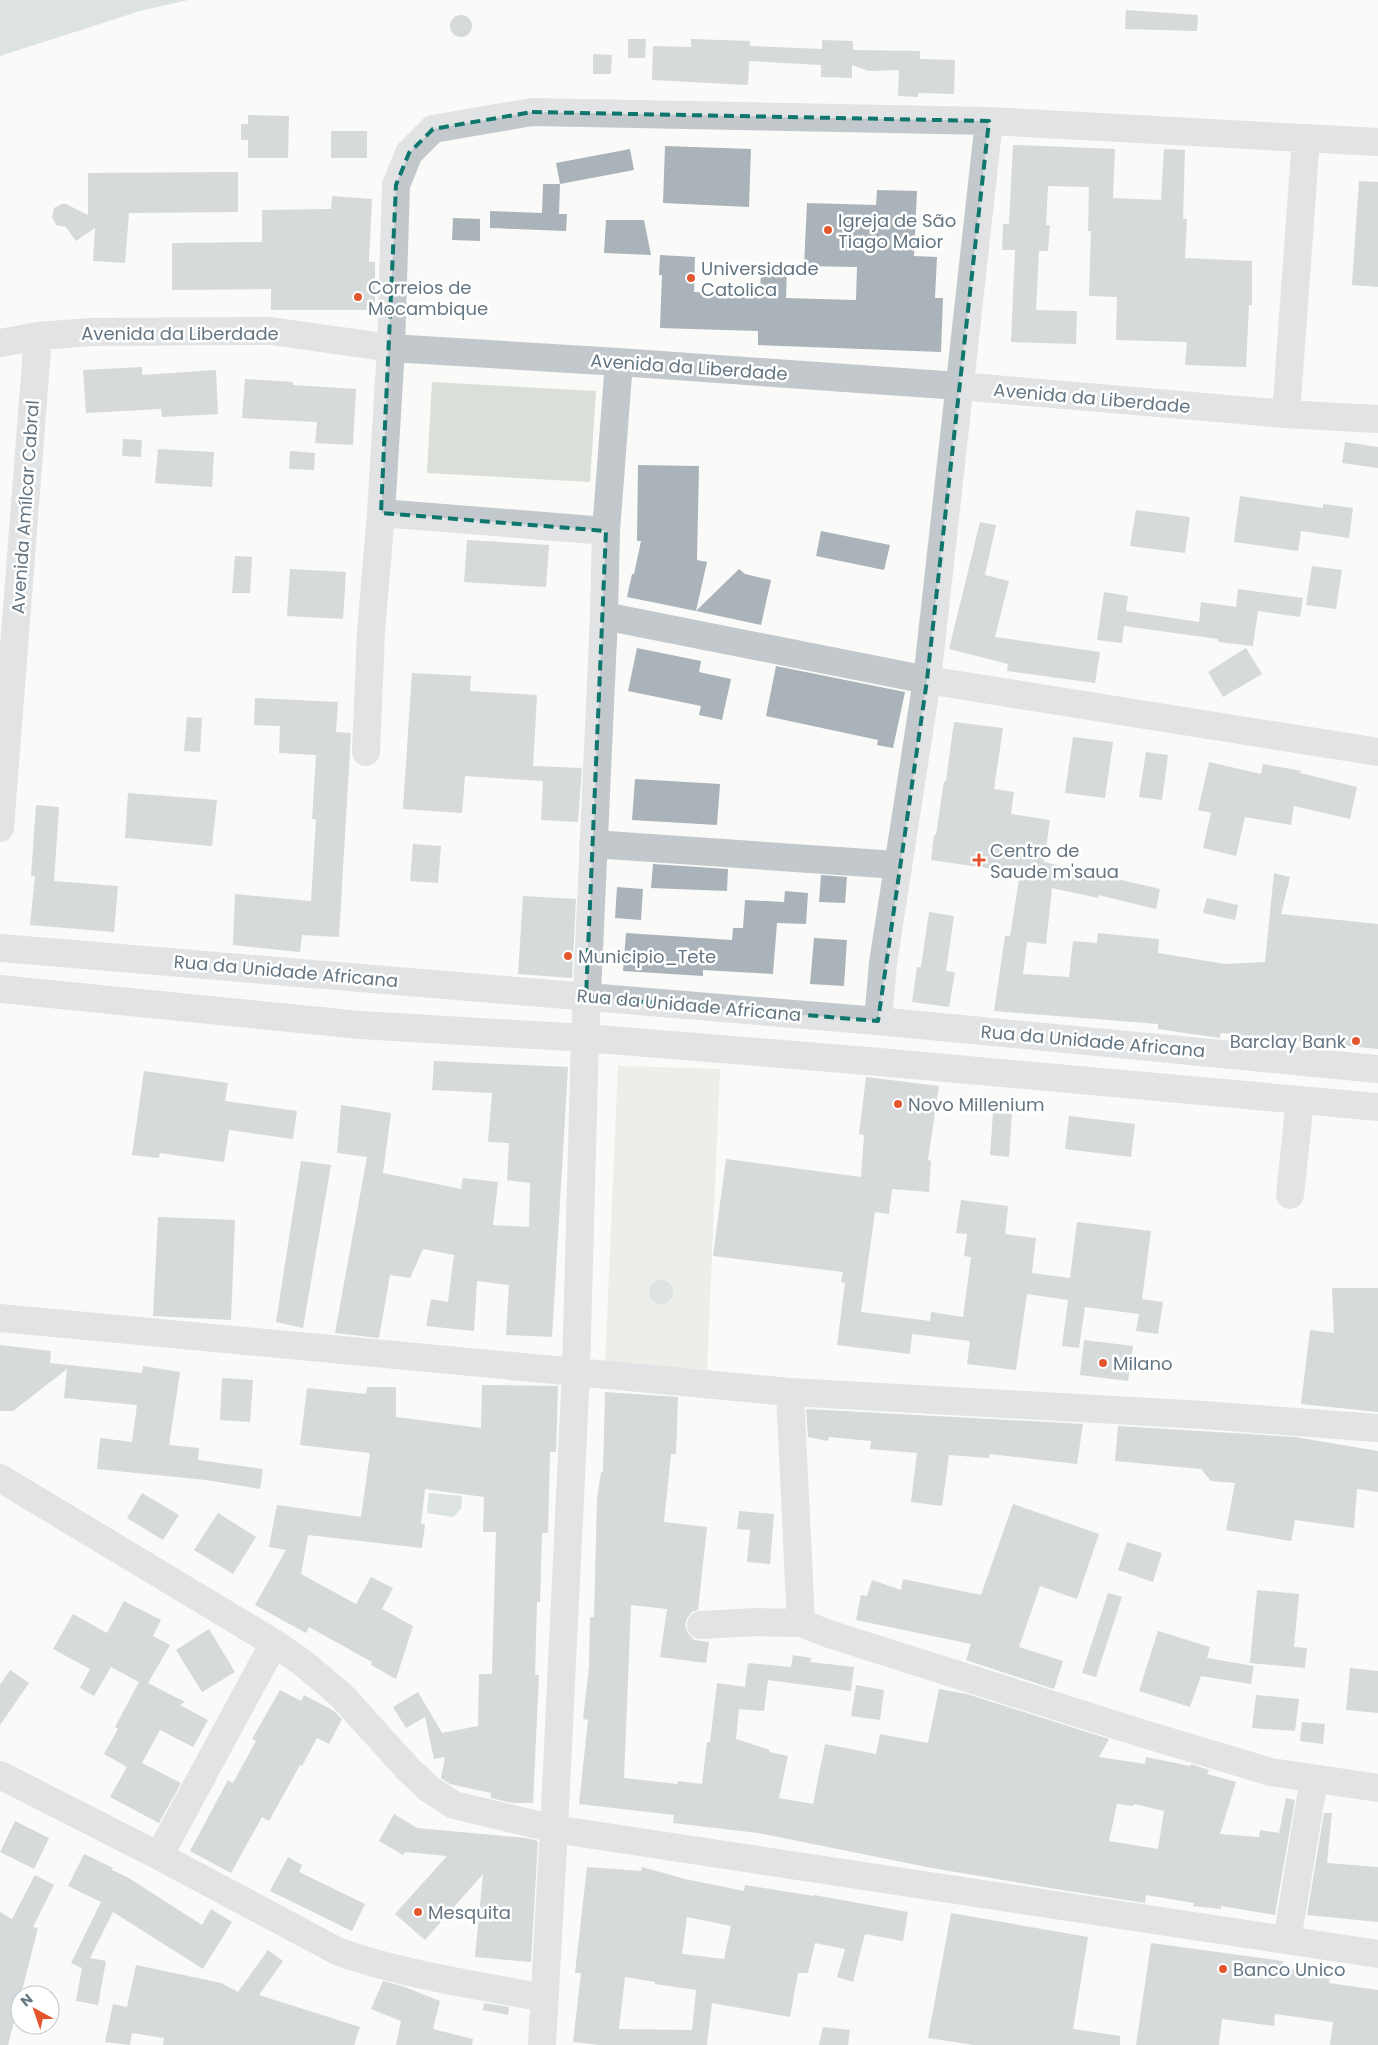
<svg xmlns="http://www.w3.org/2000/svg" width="1378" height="2045" font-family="Poppins,sans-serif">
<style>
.green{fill:#dadfd7}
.water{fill:#bbc7cb}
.building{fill:#aab3b9;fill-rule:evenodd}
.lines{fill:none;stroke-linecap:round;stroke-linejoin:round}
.minor{stroke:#c3c8cc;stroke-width:28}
.marked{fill:none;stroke:#0f766e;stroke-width:4;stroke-dasharray:10 6;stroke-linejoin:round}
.poi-dot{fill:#e4572e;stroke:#fff;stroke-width:2}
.labels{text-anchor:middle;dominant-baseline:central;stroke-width:5;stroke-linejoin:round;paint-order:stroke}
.poi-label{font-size:18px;fill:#657683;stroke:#fff;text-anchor:start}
.street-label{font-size:18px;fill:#657683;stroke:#fff}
</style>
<rect width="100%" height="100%" fill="#fafaf8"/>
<path class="green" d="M432,382l164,9 -6,91 -163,-9z
M618,1066l102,3 -13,301 -102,-4z"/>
<path class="water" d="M0,0h188l-48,11 -140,45z
M649 1292a12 12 0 1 1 24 0a12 12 0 1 1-24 0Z
M429,1493l33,3 -1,13 -8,8 -26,-4z"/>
<path class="building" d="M1126,10l72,5 -1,16 -72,-2z
M450 26a11 11 0 1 1 22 0a11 11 0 1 1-22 0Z
M628,39h18l-1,19h-17z
M691,39l59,2v5l72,3v-9l31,1v9l67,1v8l35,1 -1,34 -36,-1v4l-20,-1 1,-26 -30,1 -17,-6v13l-31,-1v-12l-72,-4 -1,24 -96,-5 1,-34 38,1z
M593,54l19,1 -1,19h-18z
M248,115l41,1 -1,42h-40v-18h-7v-16h7z
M331,131h36v27h-36z
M1013,145l102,4 -2,49 48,2 3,-51 21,1 -2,69h4l-2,39 67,3v44h-3l-3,62 -61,-2 2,-23 -71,-2 1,-43 -28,-1 2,-65h-3l1,-44 -41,-1 -2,39h4l-2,26h-9l-3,59 41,1 -1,33 -65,-2 4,-92h-13l1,-26h6z
M665,146l86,3 -2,58 -86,-4z
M630,149l4,21 -74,14 -4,-21z
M238,172v40l-109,1 -4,50 -32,-2 2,-33 -19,13 -10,-14 -10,-2 -4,-8 2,-9 8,-4h4l22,11v-42z
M1359,181l19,1v105l-26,-2z
M543,184h17l-1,30h8l-1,17 -76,-3v-17l52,2z
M877,190l40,1 -3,65 23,1 -2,41h8l-2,54 -183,-7v-14l-98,-3 2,-53h-3l1,-20 35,2 -1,35 66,2 1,-25 26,1 -1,28 70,2 1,-33 -53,-1 3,-63 69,2z
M332,196l40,3 -3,63h6v48h-104v-21l-99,1v-47l90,-1v-32l69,-1z
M453,218l27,1v22l-28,-1z
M606,220h38l7,35 -47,-2z
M142,367v8l74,-5 2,44 -56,3 -1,-8 -75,4 -3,-43z
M245,379l48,3v3l63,4 -3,56 -38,-2 2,-21 -75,-4z
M123,439l19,1 -1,17 -19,-1z
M1345,442l33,5v21l-36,-5z
M158,449l56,3 -2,35 -57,-4z
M290,451l25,2 -1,17 -25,-1z
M638,465l61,1 -2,94 10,2 -11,49 -69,-14 5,-23h2l7,-33h-4z
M1240,496l83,12v-4l30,4 -4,30 -48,-7 -3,20 -64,-9z
M1136,510l54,7 -5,36 -55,-7z
M980,522l16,3 -11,50 24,6 -14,56 105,15 -5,31 -88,-12 1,-7 -59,-15z
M821,531l69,14 -6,25 -68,-14z
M467,540l82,5 -3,42 -82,-5z
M235,556l17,1 -2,36h-18z
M1312,566l30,4 -6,39 -30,-4z
M290,569l56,3 -3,47 -56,-3z
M739,569l6,5 26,6 -10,45 -65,-14z
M1238,589l65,9 -3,19 -42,-6 -5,35 -35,-4v-3l-94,-13 -2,17 -25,-3 7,-48 24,4 -2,15 73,11 2,-20 35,5z
M637,648l64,13 -2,11 32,7 -9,41 -23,-5 2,-9 -73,-15z
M1246,648l16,26 -39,23 -15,-25z
M776,666l129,26 -12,56 -16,-3 1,-5 -112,-24z
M412,673l59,3 -1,15 67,4 -4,71 49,2 -4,54 -37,-2 2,-39 -78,-5 -3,37 -59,-4z
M255,698l83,4 -2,30 15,1 -12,204 -37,-2 -2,17 -67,-7 2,-51 76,7 5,-82h-4l4,-64 -37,-2 1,-27 -26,-1z
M187,717l15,1 -2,34 -16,-1z
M954,722l49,6 -9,61 20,3 -3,22 39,6 -6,42 116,27 -4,20 -58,-14v3l-46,-10 -6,56 -19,-2 -4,32 46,3 4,-36 24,2 1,-10 61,6 -1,14 67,11 40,-2 9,-89 16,4 -9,37 97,10v125l-157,-16 -1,5 -62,-9v-5l-164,-13 11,-75h5l10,-63 -89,-13 3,-25h2l8,-54h2z
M1073,737l40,5 -8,56 -40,-5z
M1146,752l22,3 -6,45 -23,-3z
M1209,762l52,12 2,-10 38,7 -1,2 57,14 -7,32 -56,-13 -3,19 -46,-8 -9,39 -33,-8 8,-35 -13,-3z
M635,779l85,5 -3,41 -85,-5z
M128,793l89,7 -5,46 -87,-8z
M36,805l23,2 -5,74 64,5 -4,46 -84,-7 5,-49h-4z
M413,844l28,2 -3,37 -28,-2z
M653,864l75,5 -1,22 -76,-3z
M821,875l26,2 -2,26 -26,-1z
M617,887l26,2 -2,31 -26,-2z
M785,891l23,2 -2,31 -29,-1 -4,51 -70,-4v6l-80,-5 3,-38 106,7 1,-12h10l2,-28 39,2z
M523,896l53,3 -4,79 -54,-4z
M1207,898l31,7 -3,15 -32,-7z
M929,912l25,4 -8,55 9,1 -6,35 -37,-5 5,-35h4z
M814,938l33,2 -3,46 -34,-2z
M434,1061l134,6 -16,270 -46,-2 3,-50 -32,-4 -3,50 -48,-5 5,-27 17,3 6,-47 -31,-6 -13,29 -20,-3 -11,63 -44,-5 32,-176 -30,-4 4,-48 50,8 -8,60 78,16 2,-11 35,4 -5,43 36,2 1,-44 -23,-3 2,-37 -21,-1 4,-49 -60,-3z
M144,1071l84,12 -3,18 72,10 -4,28 -64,-9 -5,32 -64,-9 -1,5 -27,-3z
M866,1077l73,9 -11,74 3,1 -2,31 -37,-3 -3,25 -14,-2 -14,100 69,9 1,-9 32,5 8,-60 -7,-1 3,-22 -11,-1 5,-33 47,6 -3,28 31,4 -4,35 38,5 7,-56 74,9 -9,68 21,3 -5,32 -22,-3 3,-17 -54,-7 -6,41 -17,-2 6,-46 -41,-6 -11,76 -49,-6 3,-23 -58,-7 -2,20 -73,-9 8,-62 -4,-1 2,-10 -130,-16 13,-97 135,18 3,-42 -5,-1z
M993,1113l19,1 -3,43 -19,-2z
M1069,1116l66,8 -4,33 -66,-8z
M301,1161l30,4 -28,163 -27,-6z
M158,1217l77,3 -4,100 -78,-4z
M1332,1288h46v124l-77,-8 9,-74 24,3z
M1084,1340l49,6 -5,35 -48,-6z
M0,1345l51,6 -1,12 92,10 1,-7 37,6 -11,73 30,3 -1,12 65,9 -3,20 -54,-9 -109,-11 3,-31 32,4 5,-37 -73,-7 3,-29 -54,42h-13z
M222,1378l31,2 -3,42 -30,-2z
M482,1385l76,1 -2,66h-6l-2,81h-6l-2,69h-3l-2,73h4l-6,128h-21l-21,-5v-5l-41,-9 -9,-6 4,-21 -11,2 -9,-42 -19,11 -13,-21 25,-15 24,41 36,-7 1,-52h13l4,-142h-13l1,-35 -59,-8 -4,35h4l-3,24 -114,-13 -7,39 55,30 15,-27 22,11 -11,21 31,17 -17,53 -25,-14 1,-3 -63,-35 -3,6 -51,-28 31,-55 -17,-3 8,-42 84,12 9,-64 -70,-8 7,-57 59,6 1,-7h29v30l85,11z
M605,1392l73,5 -2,57h-5l-7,68 43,5 -9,83 -6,2 -5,6 -2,7 3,8 6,7 15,2 -3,21 -46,-6 7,-48 -36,-4 -7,173 53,6 1,-3 24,3 5,-42h3l7,-59 28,4 3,-24 43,4 2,-12 18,3 -1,4 44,5 -3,24 -83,-11 -4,31 -25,-2 -3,30 34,11 -1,2 19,4 -9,42 34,6 12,-60 51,10 4,-20 48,9 11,-54 28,5 142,45 -10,18 46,7 1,-7 44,9 1,-2 18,6 -2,4 29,8 -16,52 39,3 1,-7 19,3 7,-35 9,2 -20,115 -54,-9v3l-28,-3 1,-3 -48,-8 -1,8 -83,-13 -130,-22 -174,-35 -85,-10 1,-8 -95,-11 9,-84 -5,-1 6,-52 1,-50h4l3,-118 4,-27h2zM1117,1804l16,2 1,-2 30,7 -6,38 -49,-8z
M806,1409l277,15 -6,40 -87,-10 -1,4 -40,-3 -7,51 -31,-4 6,-49 -47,-4 1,-8 -42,-4 -1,4 -20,-4z
M1118,1426l177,11 83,14v41l-21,-3 -3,39 -59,-8 -4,21 -65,-11 9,-47 -24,-2 -10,-12 -86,-8z
M142,1493l37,22 -16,25 -36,-22z
M1013,1504l86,30 -22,65 -37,-13 -21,61 44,14 -9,28 -88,-29 5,-16 -115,-24 5,-25 6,1 5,-16 29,10 2,-11 78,16z
M739,1511l35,3 -4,50 -23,-2 3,-32 -13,-1z
M218,1513l38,24 -23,37 -39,-24z
M1127,1542l35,11 -9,29 -35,-12z
M1257,1590l42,4 -5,53 13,1 -2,20 -55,-5z
M1108,1593l14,4 -26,80 -14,-4z
M124,1601l37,19 -8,16 17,9 -22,38 37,19 -5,3 28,15 -15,27 -33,-17 -18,33 39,20 -22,40 -49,-26 17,-30 -23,-13 14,-25 -3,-2 24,-45 -28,-15 -17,29 -14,-8 10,-19 -37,-20 20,-35 34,19z
M209,1629l26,43 -33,20 -26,-42z
M1158,1631l52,16 -3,11 47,8 -3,18 -50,-8 -11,31 -51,-16z
M1350,1668l28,3v42l-32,-3z
M10,1670l19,13 -29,42v-40z
M856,1685l28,5 -4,30 -29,-4z
M280,1690l21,11 3,-6 30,16 8,8 -13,25 -12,-6 -15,28 -2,-1 -31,56 -7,-4 -31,56 -41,-22 38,-71 5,3 23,-42 -4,-2z
M1256,1695l43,4 -4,32 -43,-3z
M1302,1722l23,2 -2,20 -23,-3z
M1324,1813h8l-5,50 51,4v55l-71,-7z
M394,1814l23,14 109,10 12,3 -7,121 -56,-5 8,-83 -58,66 -30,-26 52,-58 -42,-4 -2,3 -24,-14z
M15,1821l34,17 -15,31 -34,-17z
M84,1854l29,14 -1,2 15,7 75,48 9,-16 21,13 -29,47 -90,-57 -23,46 16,3 -8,44 -22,-4 6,-33 -11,-5 30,-61 -33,-16z
M288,1857l14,8 -3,7 66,32 -13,27 -82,-40z
M587,1867l54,4 1,-4 43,12 59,12 1,-6 69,11v-1l94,17 -5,29 -38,-7 -12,48 -16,-5 8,-28 -30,-6 -7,30h-10l-8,44 -78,-14 -5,42h-107l-27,-3 8,-69h-6zM687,1917l44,9 -7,33 -42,-5zM625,1977l30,5v2l41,6 -4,40 -73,-1z
M35,1875l19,10 -21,42 5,1 -30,117h-8v-133l12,7z
M951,1913l137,24 -15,92 47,7v9h-146l-46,-7z
M1151,1943l132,18 -1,7 48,6 -1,9 49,7v55h-48l3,-23 -58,-8 -1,12 -52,-7 -3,26h-83z
M268,1950l15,11 -24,34 101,32 -6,18h-191l1,-7 -32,-5 -2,12 -25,-3 8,-38 14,3 9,-42 85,18 17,9z
M383,1981l19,5 38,15 -7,28 40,10 -1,6h-76l5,-24 -30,-12z
M484,2003l25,4 -1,8 -25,-5z
M823,2027l27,3 -2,15h-29z"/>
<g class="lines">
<path class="minor" d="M0,343l38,-7 53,-4 180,-1 120,17 228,14 340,24 327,28 92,5
M1286,414l20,-276
M381,513l225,18
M604,616l323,64 451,72
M366,752l5,-120 10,-119 10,-165 5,-163 13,-32 24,-24 99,-17 457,9 389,21
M0,828l38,-492
M593,844l304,21
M0,948l878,73 500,48
M0,989l360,36 225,13 295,24 498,45
M878,1021l5,-58 44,-283 62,-559
M1290,1195l10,-95
M0,1318l790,74 413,23 175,13
M790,1392l11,231
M0,1478l274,165 29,20 38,32 67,74 21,20 25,16 100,24 824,125
M701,1625l54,-3 46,1 28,11 315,100 127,38 107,16
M0,1775l159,81 180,96c66,23 137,33 206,46
M159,1856l115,-213
M1287,1940l27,-161
M542,2045l12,-216 22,-457 9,-334 19,-422 2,-85 13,-169"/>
</g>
<path d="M0 0H1378V2045H0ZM532,112l457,9 -62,559 -49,341 -292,-24 20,-466 -225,-18 15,-328 13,-32 24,-24z" fill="#fafaf8" fill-opacity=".55" fill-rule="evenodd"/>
<path class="marked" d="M532,112l457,9 -62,559 -49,341 -292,-24 20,-466 -225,-18 15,-328 13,-32 24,-24z"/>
<g class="poi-dot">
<circle cx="828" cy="230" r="5"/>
<circle cx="691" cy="278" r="5"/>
<circle cx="358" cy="297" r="5"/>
<path d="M976.5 852.5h5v5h5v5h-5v5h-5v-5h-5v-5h5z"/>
<circle cx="568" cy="956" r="5"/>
<circle cx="1356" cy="1041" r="5"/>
<circle cx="898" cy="1104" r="5"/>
<circle cx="1103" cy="1363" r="5"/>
<circle cx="418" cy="1912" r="5"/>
<circle cx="1223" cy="1969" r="5"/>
</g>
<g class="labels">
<g class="poi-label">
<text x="838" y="220">Igreja de São<tspan x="838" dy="21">Tiago Maior</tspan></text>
<text x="701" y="268">Universidade<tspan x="701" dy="21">Catolica</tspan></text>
<text x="368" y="287">Correios de<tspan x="368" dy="21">Mocambique</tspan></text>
<text x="990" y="850">Centro de<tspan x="990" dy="21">Saude m'saua</tspan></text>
<text x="578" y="956">Municipio_Tete</text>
<text x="1346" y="1041" text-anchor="end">Barclay Bank</text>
<text x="908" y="1104">Novo Millenium</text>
<text x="1113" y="1363">Milano</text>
<text x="428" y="1912">Mesquita</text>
<text x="1233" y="1969">Banco Unico</text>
</g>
<g class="street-label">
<text x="180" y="333">Avenida da Liberdade</text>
<text transform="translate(689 367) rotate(4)">Avenida da Liberdade</text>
<text transform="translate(1092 398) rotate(5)">Avenida da Liberdade</text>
<text transform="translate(25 507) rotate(-86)">Avenida Amílcar Cabral</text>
<text transform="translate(286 971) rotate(5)">Rua da Unidade Africana</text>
<text transform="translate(689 1005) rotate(5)">Rua da Unidade Africana</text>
<text transform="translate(1093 1041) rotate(5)">Rua da Unidade Africana</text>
</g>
</g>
<g transform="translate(35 2010) rotate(320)"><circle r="24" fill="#ffffff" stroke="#c1c8cd"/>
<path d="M0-4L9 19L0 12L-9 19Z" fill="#e4572e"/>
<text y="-8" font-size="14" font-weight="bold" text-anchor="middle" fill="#657683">N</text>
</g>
</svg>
